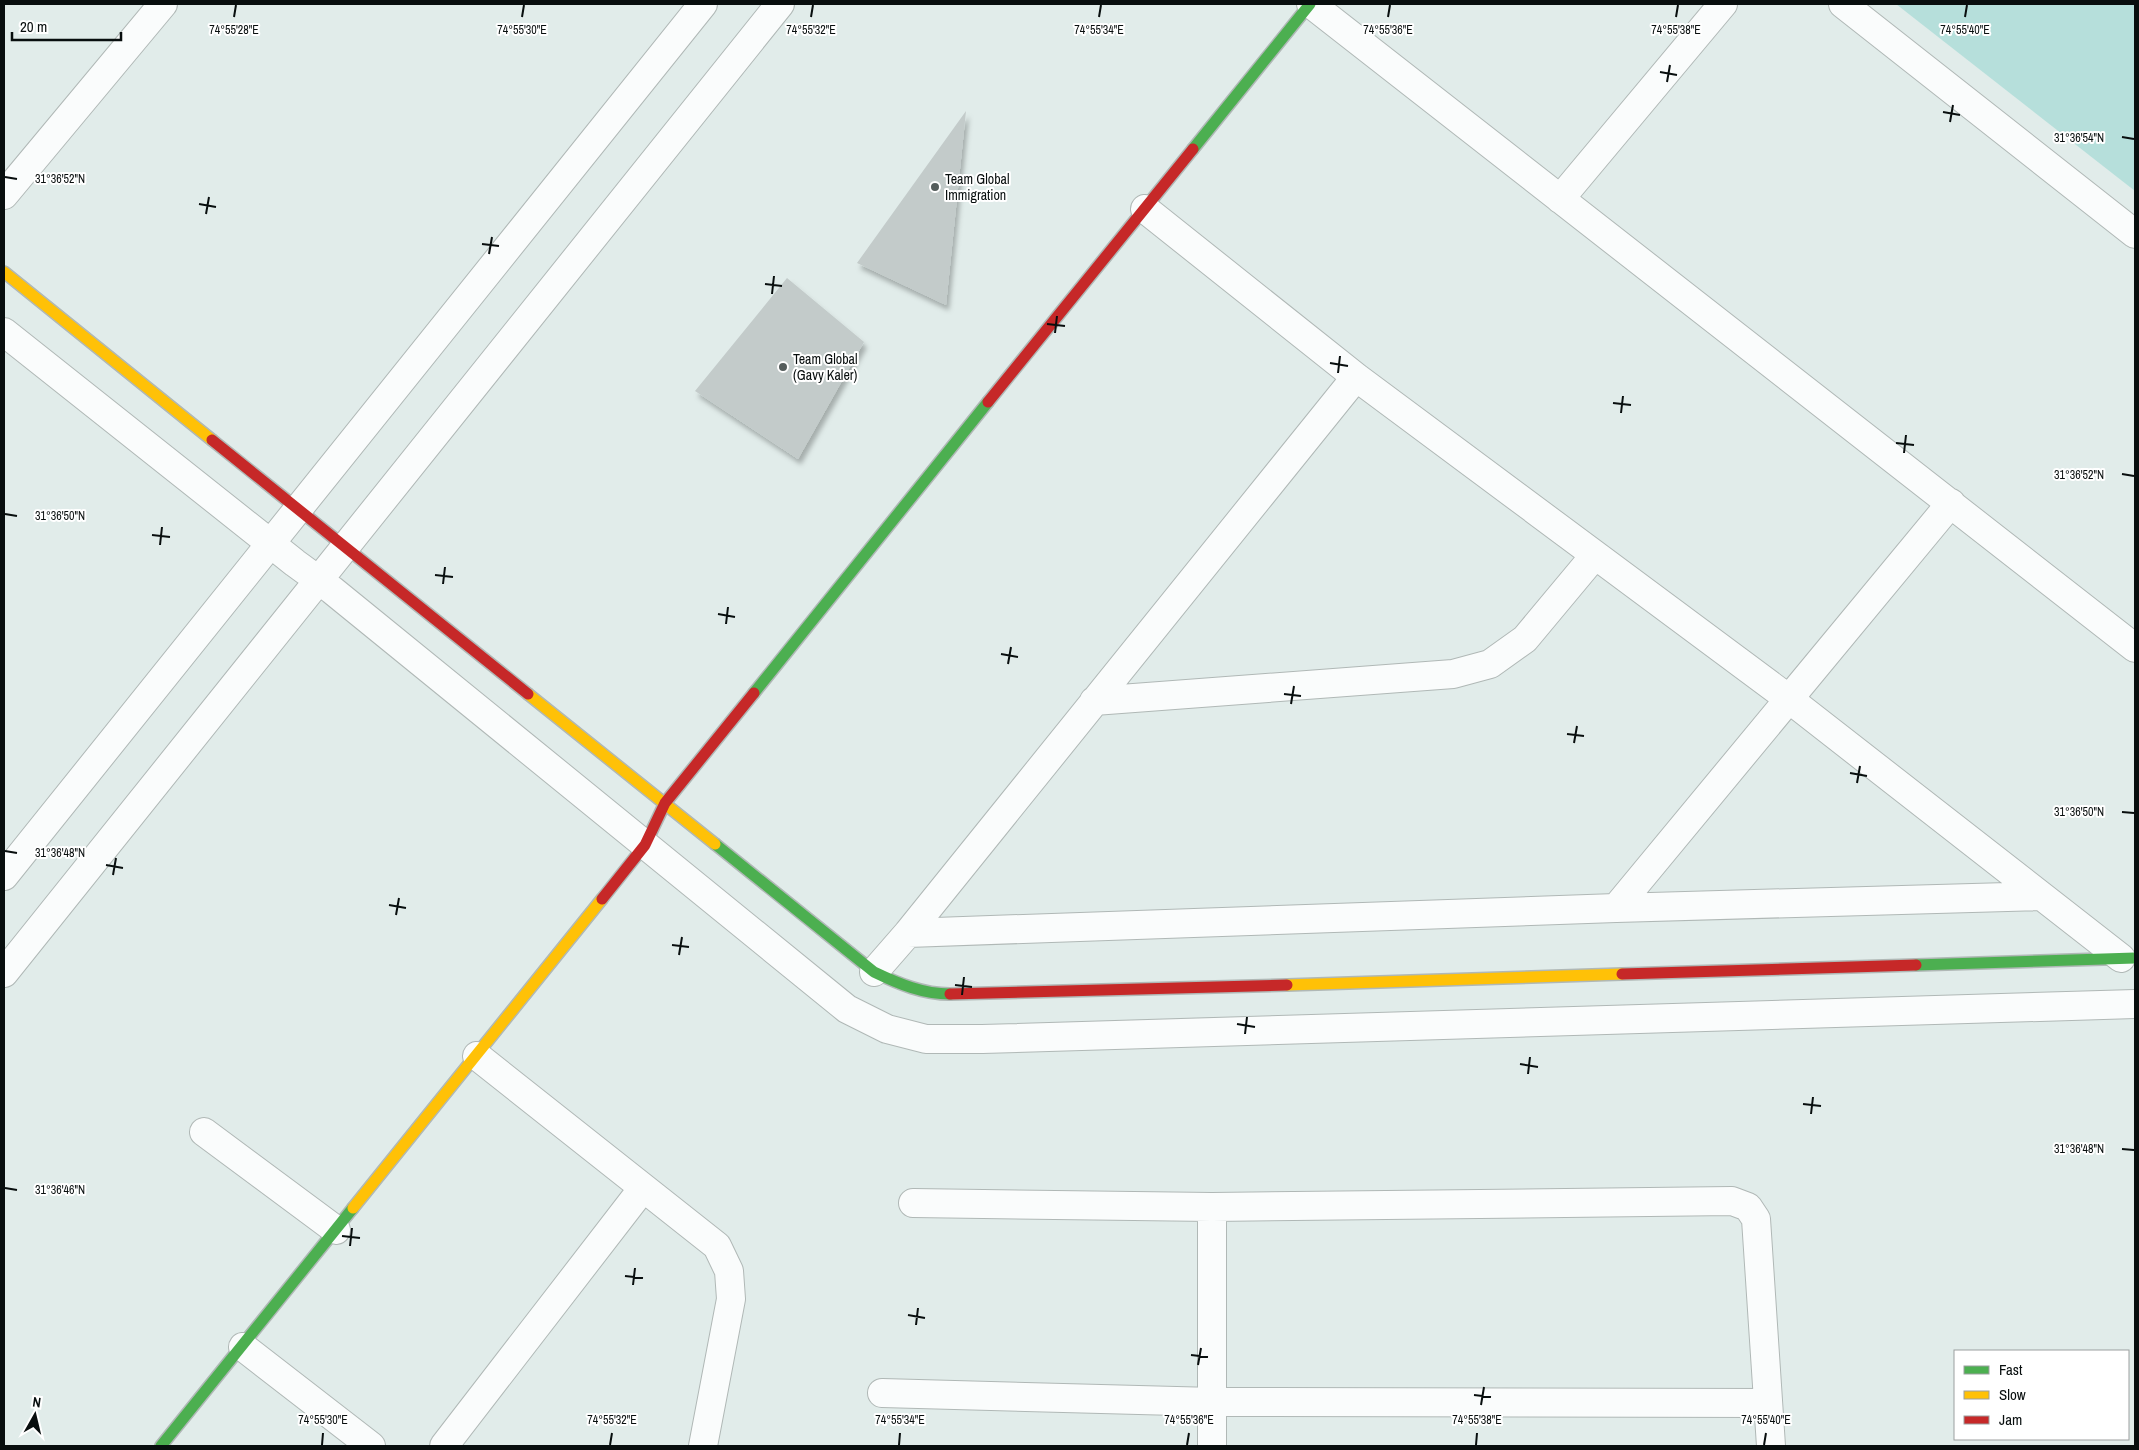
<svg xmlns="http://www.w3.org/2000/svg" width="2139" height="1450" font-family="'Archivo Narrow',sans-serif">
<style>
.green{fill:#b6dfdb}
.building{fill:#c3cbca;filter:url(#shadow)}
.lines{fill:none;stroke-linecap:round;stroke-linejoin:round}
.street-casing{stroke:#b0b8b6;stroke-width:30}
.fast-casing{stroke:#b0b8b6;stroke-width:14}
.slow-casing{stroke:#b0b8b6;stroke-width:14}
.jam-casing{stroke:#b0b8b6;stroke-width:14}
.street{stroke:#fafcfc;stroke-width:28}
.fast{stroke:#4caf50;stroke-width:11}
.slow{stroke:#ffc107;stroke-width:11}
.jam{stroke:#c62828;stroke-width:11}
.ticks{fill:none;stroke:#080e0e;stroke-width:2}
.poi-dot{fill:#545c5b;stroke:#fff;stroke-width:2}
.labels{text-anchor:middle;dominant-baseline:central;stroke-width:4;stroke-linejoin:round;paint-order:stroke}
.poi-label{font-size:14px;fill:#080e0e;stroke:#fff;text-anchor:start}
.ticks-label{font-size:12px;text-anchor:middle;fill:#080e0e;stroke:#fff;stroke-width:4;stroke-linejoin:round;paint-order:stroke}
</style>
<defs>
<filter id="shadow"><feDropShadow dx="3" dy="5.5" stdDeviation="2.5" flood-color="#0004"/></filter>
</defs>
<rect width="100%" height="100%" fill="#e1ecea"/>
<path class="green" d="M1896,4h239v187z"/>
<path class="building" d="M966,111l-20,194 -89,-42z
M787,278l77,64 -66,117 -103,-68z"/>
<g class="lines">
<defs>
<path id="street" d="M1311,4l824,644
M1843,4l292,230
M4,195l159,-191
M1560,199l163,-195
M1145,209l211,168 433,322 332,259
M4,332l291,231 37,27 515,419 40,20 39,10h56l1153,-35
M1094,701l359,-27 37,-10 35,-25 70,-84
M4,876l699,-872
M1616,908l335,-405
M908,933l708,-25 425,-12
M874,972l34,-39 448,-556
M4,973l776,-969
M477,1056l240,190 12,25 2,28 -28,147
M204,1132l132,98
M913,1203l299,4 520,-6 16,6 8,12 15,227
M1212,1207v239
M243,1347l128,99
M882,1393l332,9 553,1
M444,1446l199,-258"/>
<path id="fast" d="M1193,149l117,-145
M754,693l234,-291
M715,844l159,128c25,12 49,22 76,22
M1916,965l219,-7
M161,1446l192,-238"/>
<path id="slow" d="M4,272l208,168
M528,694l187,150
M1287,985l335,-11
M353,1208l249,-309"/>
<path id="jam" d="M988,402l205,-253
M212,440l316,254
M602,899l43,-54 20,-42 89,-110
M1622,974l294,-9
M950,994l337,-9"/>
</defs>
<use href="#street" class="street-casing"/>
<use href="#fast" class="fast-casing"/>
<use href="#slow" class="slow-casing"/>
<use href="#jam" class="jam-casing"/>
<use href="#street" class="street"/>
<use href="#fast" class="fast"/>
<use href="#slow" class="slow"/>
<use href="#jam" class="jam"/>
</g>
<path class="ticks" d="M234,17l2,-12M522,17l2,-12M811,17l2,-12M1099,17l2,-12M1388,17l2,-12M1676,17l2,-12M1965,17l2,-12M1660,72l17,3M1667,82l3,-17M1943,112l17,3M1950,122l3,-17M2122,137l12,2M5,177l12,2M199,204l17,3M206,214l3,-17M482,244l17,2M489,254l3,-17M765,284l17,2M772,294l2,-18M1047,324l18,2M1055,333l2,-17M1330,363l18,3M1338,373l2,-17M1613,403l18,2M1621,413l2,-17M1896,443l18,2M1904,453l2,-18M2122,474l12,2M5,514l12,2M152,535l18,2M160,545l2,-18M435,575l18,2M443,584l2,-17M718,614l17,3M726,624l2,-17M1001,654l17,3M1008,664l3,-17M1284,694l17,2M1291,704l3,-18M1567,734l17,2M1574,743l3,-17M1850,773l17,3M1857,783l3,-17M2122,812l12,1M5,851l12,2M106,865l17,3M113,875l3,-17M389,905l17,3M396,915l3,-17M672,945l17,2M679,955l3,-18M955,985l17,2M962,995l2,-18M1237,1024l18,3M1245,1034l2,-17M1520,1064l18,3M1528,1074l2,-17M1803,1104l18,2M1811,1114l2,-17M2122,1149l12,1M5,1188l12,2M342,1236l18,2M350,1246l2,-18M625,1276l18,2M633,1285l2,-17M908,1315l17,3M916,1325l2,-17M1191,1355l17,2M1198,1365l3,-17M1474,1395l17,2M1481,1405l3,-18M322,1445l1,-12M610,1445l2,-12M899,1445l1,-12M1187,1445l2,-12M1476,1445l1,-12M1764,1445l2,-12"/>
<g class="poi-dot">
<circle cx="935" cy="187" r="5"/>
<circle cx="783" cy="367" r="5"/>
</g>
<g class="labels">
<g class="poi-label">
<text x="945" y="179">Team Global<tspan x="945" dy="16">Immigration</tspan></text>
<text x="793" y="359">Team Global<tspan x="793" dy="16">(Gavy Kaler)</tspan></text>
</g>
</g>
<g class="ticks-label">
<text x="234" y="34">74°55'28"E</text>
<text x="522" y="34">74°55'30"E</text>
<text x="811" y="34">74°55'32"E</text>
<text x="1099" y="34">74°55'34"E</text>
<text x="1388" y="34">74°55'36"E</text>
<text x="1676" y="34">74°55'38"E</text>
<text x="1965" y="34">74°55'40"E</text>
<text x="2079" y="142">31°36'54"N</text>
<text x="60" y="183">31°36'52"N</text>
<text x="2079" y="479">31°36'52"N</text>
<text x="60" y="520">31°36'50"N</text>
<text x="2079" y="816">31°36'50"N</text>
<text x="60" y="857">31°36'48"N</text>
<text x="2079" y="1153">31°36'48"N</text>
<text x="60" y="1194">31°36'46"N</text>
<text x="323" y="1424">74°55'30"E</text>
<text x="612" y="1424">74°55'32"E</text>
<text x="900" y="1424">74°55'34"E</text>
<text x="1189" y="1424">74°55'36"E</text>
<text x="1477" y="1424">74°55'38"E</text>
<text x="1766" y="1424">74°55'40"E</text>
</g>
<rect width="2139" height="1450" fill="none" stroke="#080e0e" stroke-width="10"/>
<rect x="1954" y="1350" width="175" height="90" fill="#ffffff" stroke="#9c9f9f"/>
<rect x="1964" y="1366" width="25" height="8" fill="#4caf50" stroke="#9c9f9f"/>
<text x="1999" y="1375" font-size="15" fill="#080e0e">Fast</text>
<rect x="1964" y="1391" width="25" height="8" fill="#ffc107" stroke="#9c9f9f"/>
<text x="1999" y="1400" font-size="15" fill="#080e0e">Slow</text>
<rect x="1964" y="1416" width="25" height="8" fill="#c62828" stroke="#9c9f9f"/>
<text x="1999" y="1425" font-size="15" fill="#080e0e">Jam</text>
<g transform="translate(35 1415) rotate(8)" stroke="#ffffff" stroke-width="4" paint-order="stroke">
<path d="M0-4L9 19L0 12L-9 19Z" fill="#080e0e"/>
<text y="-8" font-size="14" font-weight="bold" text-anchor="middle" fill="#080e0e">N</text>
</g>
<path d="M12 32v8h109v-8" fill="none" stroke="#080e0e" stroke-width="2.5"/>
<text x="20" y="32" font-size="15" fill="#080e0e" stroke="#ffffff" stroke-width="4" paint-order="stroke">20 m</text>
</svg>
